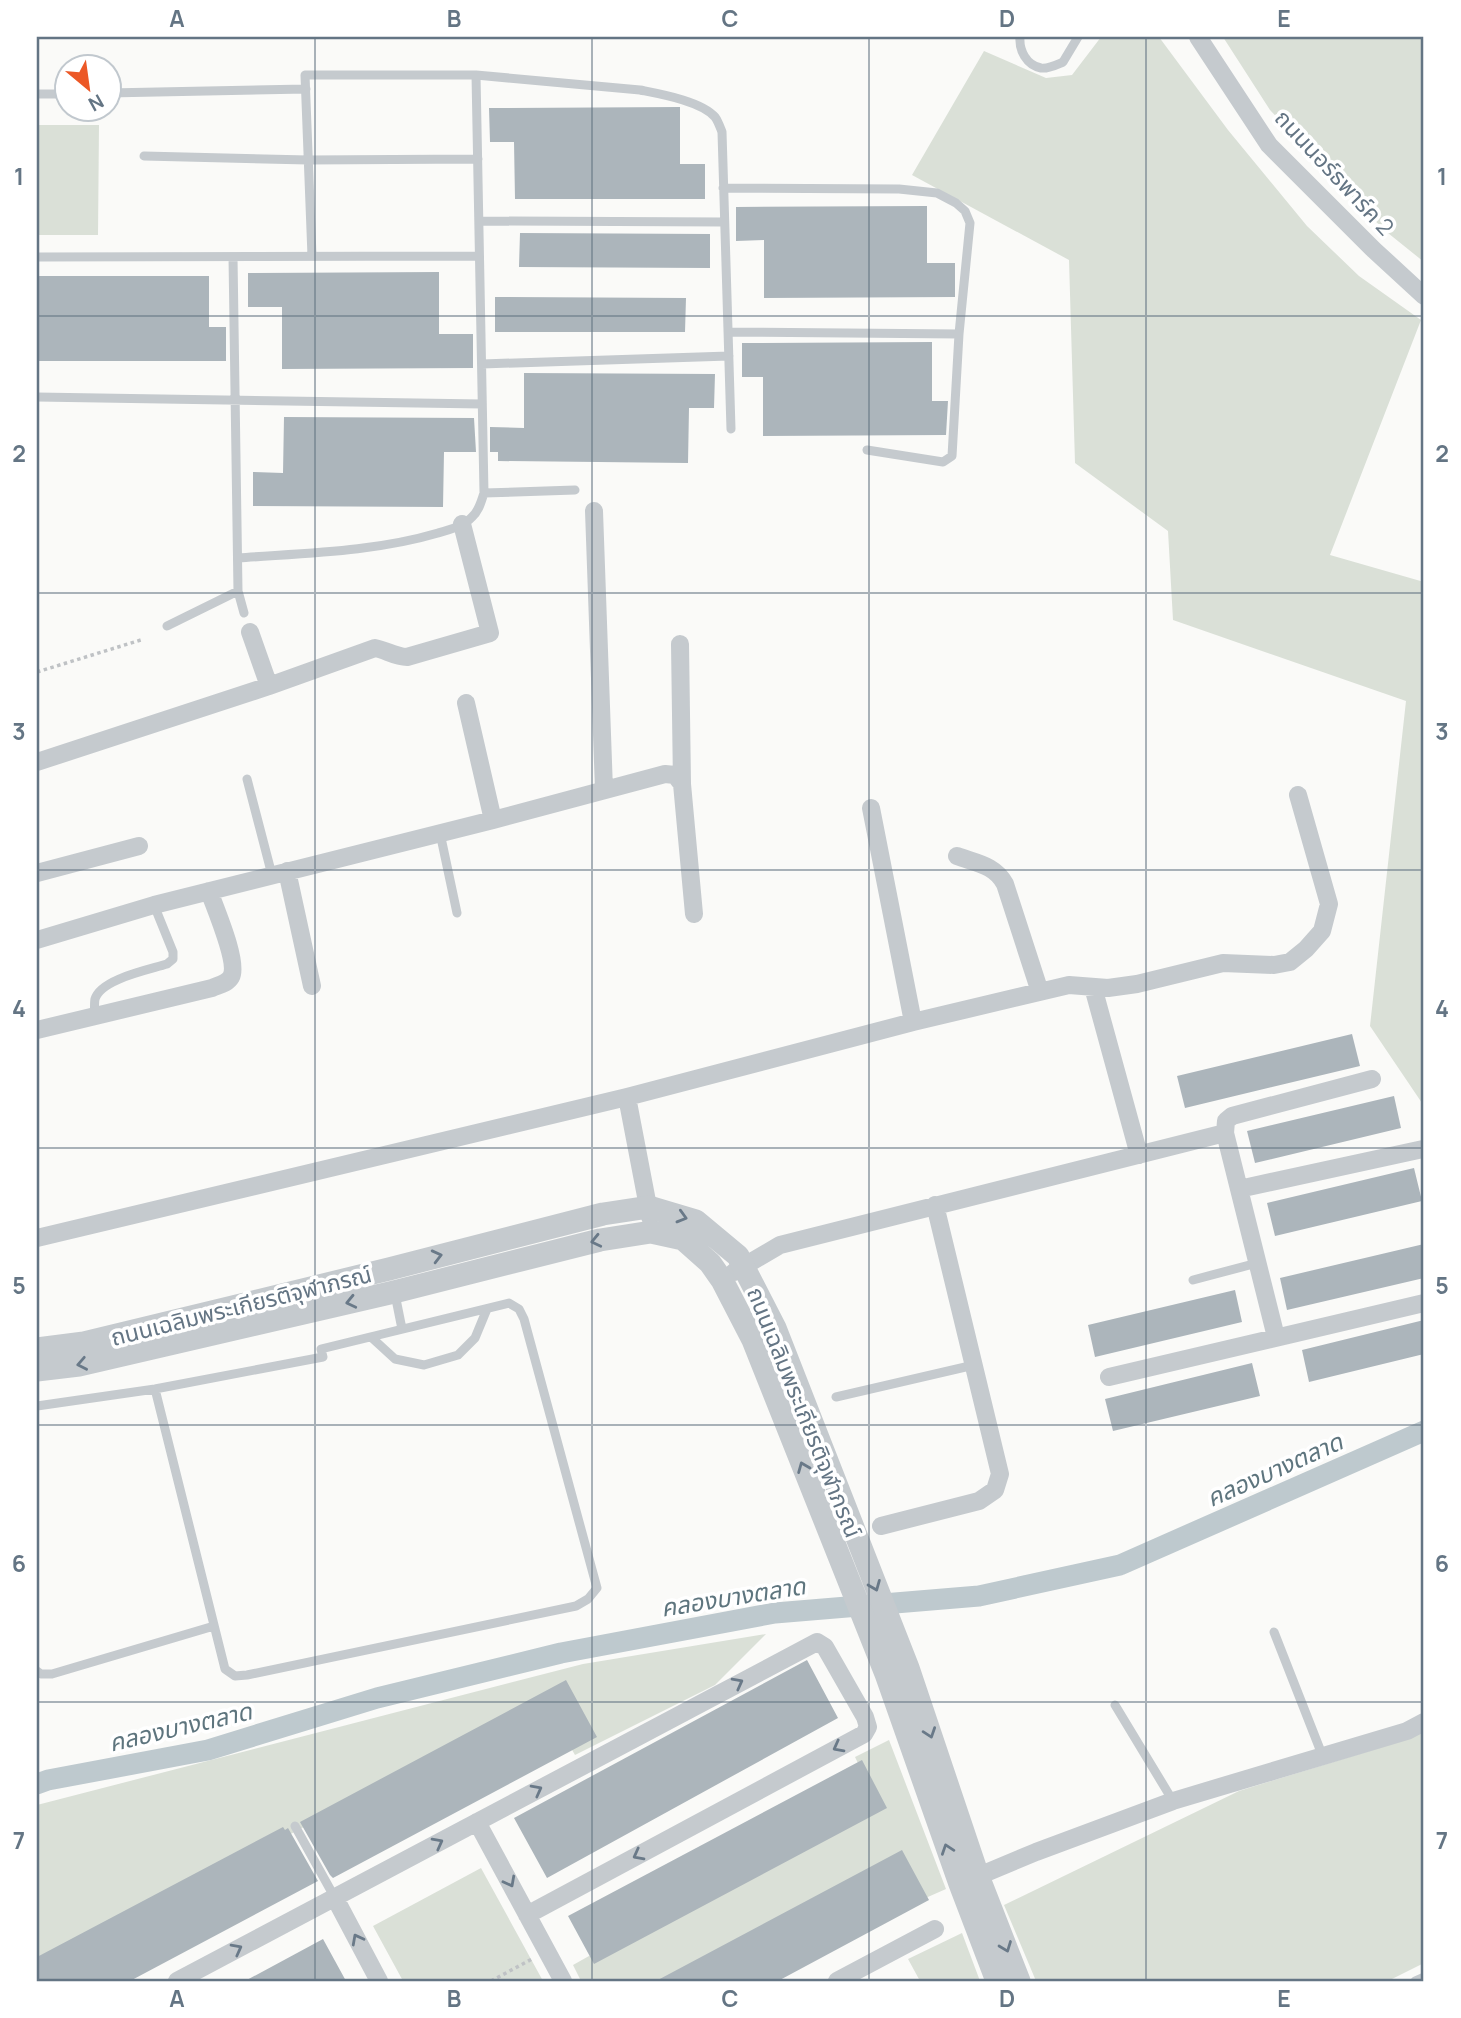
<svg xmlns="http://www.w3.org/2000/svg" width="1461" height="2018" font-family="Manrope,'Noto Sans Thai',sans-serif">
<style>
.green{fill:#dae0d7}
.lines{fill:none;stroke-linecap:round;stroke-linejoin:round}
.canal{stroke:#bec9ce;stroke-width:21}
.building{fill:#acb5bb}
.path{stroke:#bfc2c5;stroke-width:3.5;stroke-dasharray:3.5 3.5;stroke-linecap:butt}
.service{stroke:#c5cace;stroke-width:9}
.minor{stroke:#c5cace;stroke-width:18}
.tertiary{stroke:#c5cace;stroke-width:23}
.oneway{stroke:#697988}
.grid{fill:none;stroke:#647584;stroke-width:2;stroke-opacity:0.55}
.labels{text-anchor:middle;dominant-baseline:central;stroke-width:7;stroke-linejoin:round;paint-order:stroke}
.street-label{font-size:23px;fill:#647584;stroke:#fff}
.water-label{font-size:24px;font-style:italic;fill:#5e757e;stroke:#fff}
.neatline{fill:none;stroke:#647584;stroke-width:2.5}
.grid-label{font-size:23px;text-anchor:middle;font-weight:bold;fill:#647584}
</style>
<rect width="100%" height="100%" fill="#fafaf8"/>
<path class="green" d="M1101,37h58l69,93 79,96 52,50 62,44 -91,235 94,27v524l-54,-80 36,-325 -233,-81 -5,-89 -93,-68 -6,-203 -157,-85 72,-124 62,27 26,-3z
M1223,37h201v225l-41,-33 -113,-119z
M37,125h62l-1,110h-61z
M766,1634l-51,51 -140,70 -31,-54 -507,266v-162l546,-141z
M1424,1731v232l-36,18h-352l-32,-76 235,-114 169,-52z
M889,1740l57,149 -25,11 -23,-40 -223,121h-94l-8,-16 301,-169 -19,-39z
M481,1868l62,113h-140l-30,-55z
M962,1933l18,48h-60l-12,-22z"/>
<g class="lines">
<path class="canal" d="M37,1784l11,-4 160,-30 169,-52 184,-45 214,-40 204,-17 141,-31 304,-134"/>
</g>
<path class="building" d="M680,107v57h25v35h-190l-1,-57h-24l-1,-34z
M927,206v57h28v34l-191,1v-58l-28,1v-34z
M520,233l190,1v34l-191,-1z
M439,272v62h34v34l-191,1v-62h-34v-34z
M37,276h172v51h17v34h-189z
M495,297l191,1 -1,34h-190z
M932,342v59h16l-2,34 -183,1v-59h-21v-34z
M524,373l191,1 -1,34h-25l-1,55 -190,-2v-9h-8v-25l34,1z
M284,417l190,1 2,34h-32l-1,55 -190,-1v-34l30,1z
M1352,1034l8,32 -175,42 -8,-32z
M1394,1096l7,32 -146,35 -8,-32z
M1414,1168l8,33 -147,35 -8,-33z
M1424,1244v34l-137,32 -7,-32z
M1235,1290l7,32 -147,35 -7,-32z
M1424,1320v34l-115,28 -7,-32z
M1252,1363l8,33 -147,35 -8,-32z
M807,1660l31,58 -291,160 -33,-60z
M566,1680l31,57 -264,141 -3,-3 -30,-53z
M862,1760l25,48 -293,156 -26,-48z
M283,1827l2,3 3,-2 30,53 -188,100h-93v-24z
M902,1850l27,50 -151,81h-122z
M323,1939l23,42h-101z"/>
<g class="lines">
<path class="path" d="M37,672l107,-33
M491,1981l41,-22"/>
<path class="service" d="M1020,37c-1,13 6,28 21,31 7,1 15,-3 22,-6l15,-25
M108,93l198,-4
M37,94h29
M144,156l164,4 170,-1
M723,188l176,1 38,4 19,10 9,8 5,12 -11,111 -7,122 -9,6 -76,-12
M479,221l245,1
M312,256l-7,-181h171l164,15c20,4 61,11 75,27 3,4 5,10 7,15l9,297
M37,257l442,-1
M233,257l5,334 6,22
M728,332l231,2
M482,364l247,-8
M37,397l445,7
M484,493l91,-3
M238,558c67,-5 136,-6 200,-25 11,-3 26,-7 34,-16 7,-6 9,-15 12,-24l-8,-418
M167,626l71,-35
M247,779l25,96
M440,833l17,80
M94,1017c1,-6 0,-13 1,-18 6,-20 53,-29 72,-35l6,-5v-7l-19,-47
M1193,1280l64,-17
M395,1294l7,35
M371,1337l24,22 29,6 34,-10 17,-17 12,-29
M836,1397l138,-32
M37,1406l118,-17 168,-32 -2,-8 188,-46 10,6 5,10 73,269 -9,11 -12,7 -329,69 -12,1 -10,-7 -70,-280
M1274,1632l49,125
M37,1671l4,3h11l162,-48
M1115,1705l58,96
M295,1826l40,72
M1415,1981l9,-4"/>
<path class="minor" d="M1198,37l71,108 105,105 50,46
M594,511l10,279
M250,632l19,54
M680,644l2,140
M466,703l27,117
M37,762l232,-76 106,-38c11,2 20,9 32,9l83,-24 -28,-109
M871,808l42,214
M957,856c19,7 38,9 48,28l35,108
M287,871l25,115
M37,873l102,-27
M37,940l117,-35 339,-85 172,-46 10,1 7,9 12,130
M1093,987l46,168
M37,1030l175,-42c6,-3 15,-4 19,-11 8,-14 -16,-69 -22,-86
M627,1097l23,120
M1225,1133l1,-12 6,-5 140,-37
M1239,1189l184,-40
M37,1238l590,-141 286,-75 156,-37 39,3 29,-4 86,-21 51,2 16,-3 16,-13 16,-18 7,-27 -31,-109
M734,1272l46,-27 445,-112 51,204
M1109,1377l315,-74
M881,1526l98,-25 16,-11 5,-16 -65,-269
M477,1822l86,159
M969,1880l67,-28 137,-51 234,-70 17,-9
M335,1898l44,83
M177,1981l640,-339 8,5 40,70 3,10 -4,7 -337,181
M837,1981l98,-52"/>
<path class="tertiary" d="M37,1349l47,-6 305,-74 214,-55 46,-7 47,14 42,35 37,72 133,340 70,208 41,105
M37,1370l42,-5 315,-73 206,-52 51,-8 32,7 27,24 12,17 31,60 133,334 74,210 37,97"/>
</g>
<defs><path id="oneway-chevron" d="M-2-3.5L2.5 0L-2 3.5" fill="none" stroke-width="1.6" stroke-linecap="round" stroke-linejoin="round" transform="scale(1.75)"/></defs>
<g class="oneway">
<use href="#oneway-chevron" transform="translate(682 1217) rotate(16)"/>
<use href="#oneway-chevron" transform="translate(596 1241) rotate(167)"/>
<use href="#oneway-chevron" transform="translate(437 1256) rotate(-14)"/>
<use href="#oneway-chevron" transform="translate(351 1302) rotate(167)"/>
<use href="#oneway-chevron" transform="translate(82 1364) rotate(169)"/>
<use href="#oneway-chevron" transform="translate(803 1467) rotate(-112)"/>
<use href="#oneway-chevron" transform="translate(875 1586) rotate(68)"/>
<use href="#oneway-chevron" transform="translate(738 1683) rotate(-28)"/>
<use href="#oneway-chevron" transform="translate(930 1733) rotate(71)"/>
<use href="#oneway-chevron" transform="translate(838 1747) rotate(152)"/>
<use href="#oneway-chevron" transform="translate(537 1790) rotate(-28)"/>
<use href="#oneway-chevron" transform="translate(438 1843) rotate(-28)"/>
<use href="#oneway-chevron" transform="translate(947 1849) rotate(-109)"/>
<use href="#oneway-chevron" transform="translate(638 1855) rotate(152)"/>
<use href="#oneway-chevron" transform="translate(510 1882) rotate(62)"/>
<use href="#oneway-chevron" transform="translate(357 1939) rotate(-118)"/>
<use href="#oneway-chevron" transform="translate(1006 1947) rotate(69)"/>
<use href="#oneway-chevron" transform="translate(237 1949) rotate(-28)"/>
</g>
<path class="grid" d="M315,37v1944M592,37v1944M869,37v1944M1146,37v1944M37,316h1387M37,593h1387M37,870h1387M37,1148h1387M37,1425h1387M37,1702h1387"/>
<g class="labels">
<g class="street-label">
<text transform="translate(1335 172) rotate(47)">ถนนนอร์ธพาร์ค 2</text>
<text transform="translate(241 1305) rotate(-14)">ถนนเฉลิมพระเกียรติจุฬาภรณ์</text>
<text transform="translate(805 1412) rotate(68)">ถนนเฉลิมพระเกียรติจุฬาภรณ์</text>
</g>
<g class="water-label">
<text transform="translate(1274 1469) rotate(-24)">คลองบางตลาด</text>
<text transform="translate(733 1596) rotate(-9)">คลองบางตลาด</text>
<text transform="translate(180 1726) rotate(-13)">คลองบางตลาด</text>
</g>
</g>
<rect width="1461" height="2018" fill="none" stroke="#ffffff" stroke-width="77"/>
<g transform="translate(88 88) rotate(151)"><circle r="33" fill="#ffffff" stroke="#c1c8ce" stroke-width="2"/>
<path d="M0-5L12 26L0 18L-12 26Z" fill="#ec5826"/>
<text y="-10" font-size="19" font-weight="bold" text-anchor="middle" fill="#647584">N</text>
</g>
<rect x="38" y="38" width="1384" height="1942" class="neatline"/>
<g class="grid-label">
<text x="177" y="27">A</text>
<text x="454" y="27">B</text>
<text x="730" y="27">C</text>
<text x="1007" y="27">D</text>
<text x="1284" y="27">E</text>
<text x="19" y="185">1</text>
<text x="1442" y="185">1</text>
<text x="19" y="462">2</text>
<text x="1442" y="462">2</text>
<text x="19" y="740">3</text>
<text x="1442" y="740">3</text>
<text x="19" y="1017">4</text>
<text x="1442" y="1017">4</text>
<text x="19" y="1294">5</text>
<text x="1442" y="1294">5</text>
<text x="19" y="1572">6</text>
<text x="1442" y="1572">6</text>
<text x="19" y="1849">7</text>
<text x="1442" y="1849">7</text>
<text x="177" y="2007">A</text>
<text x="454" y="2007">B</text>
<text x="730" y="2007">C</text>
<text x="1007" y="2007">D</text>
<text x="1284" y="2007">E</text>
</g>
</svg>
